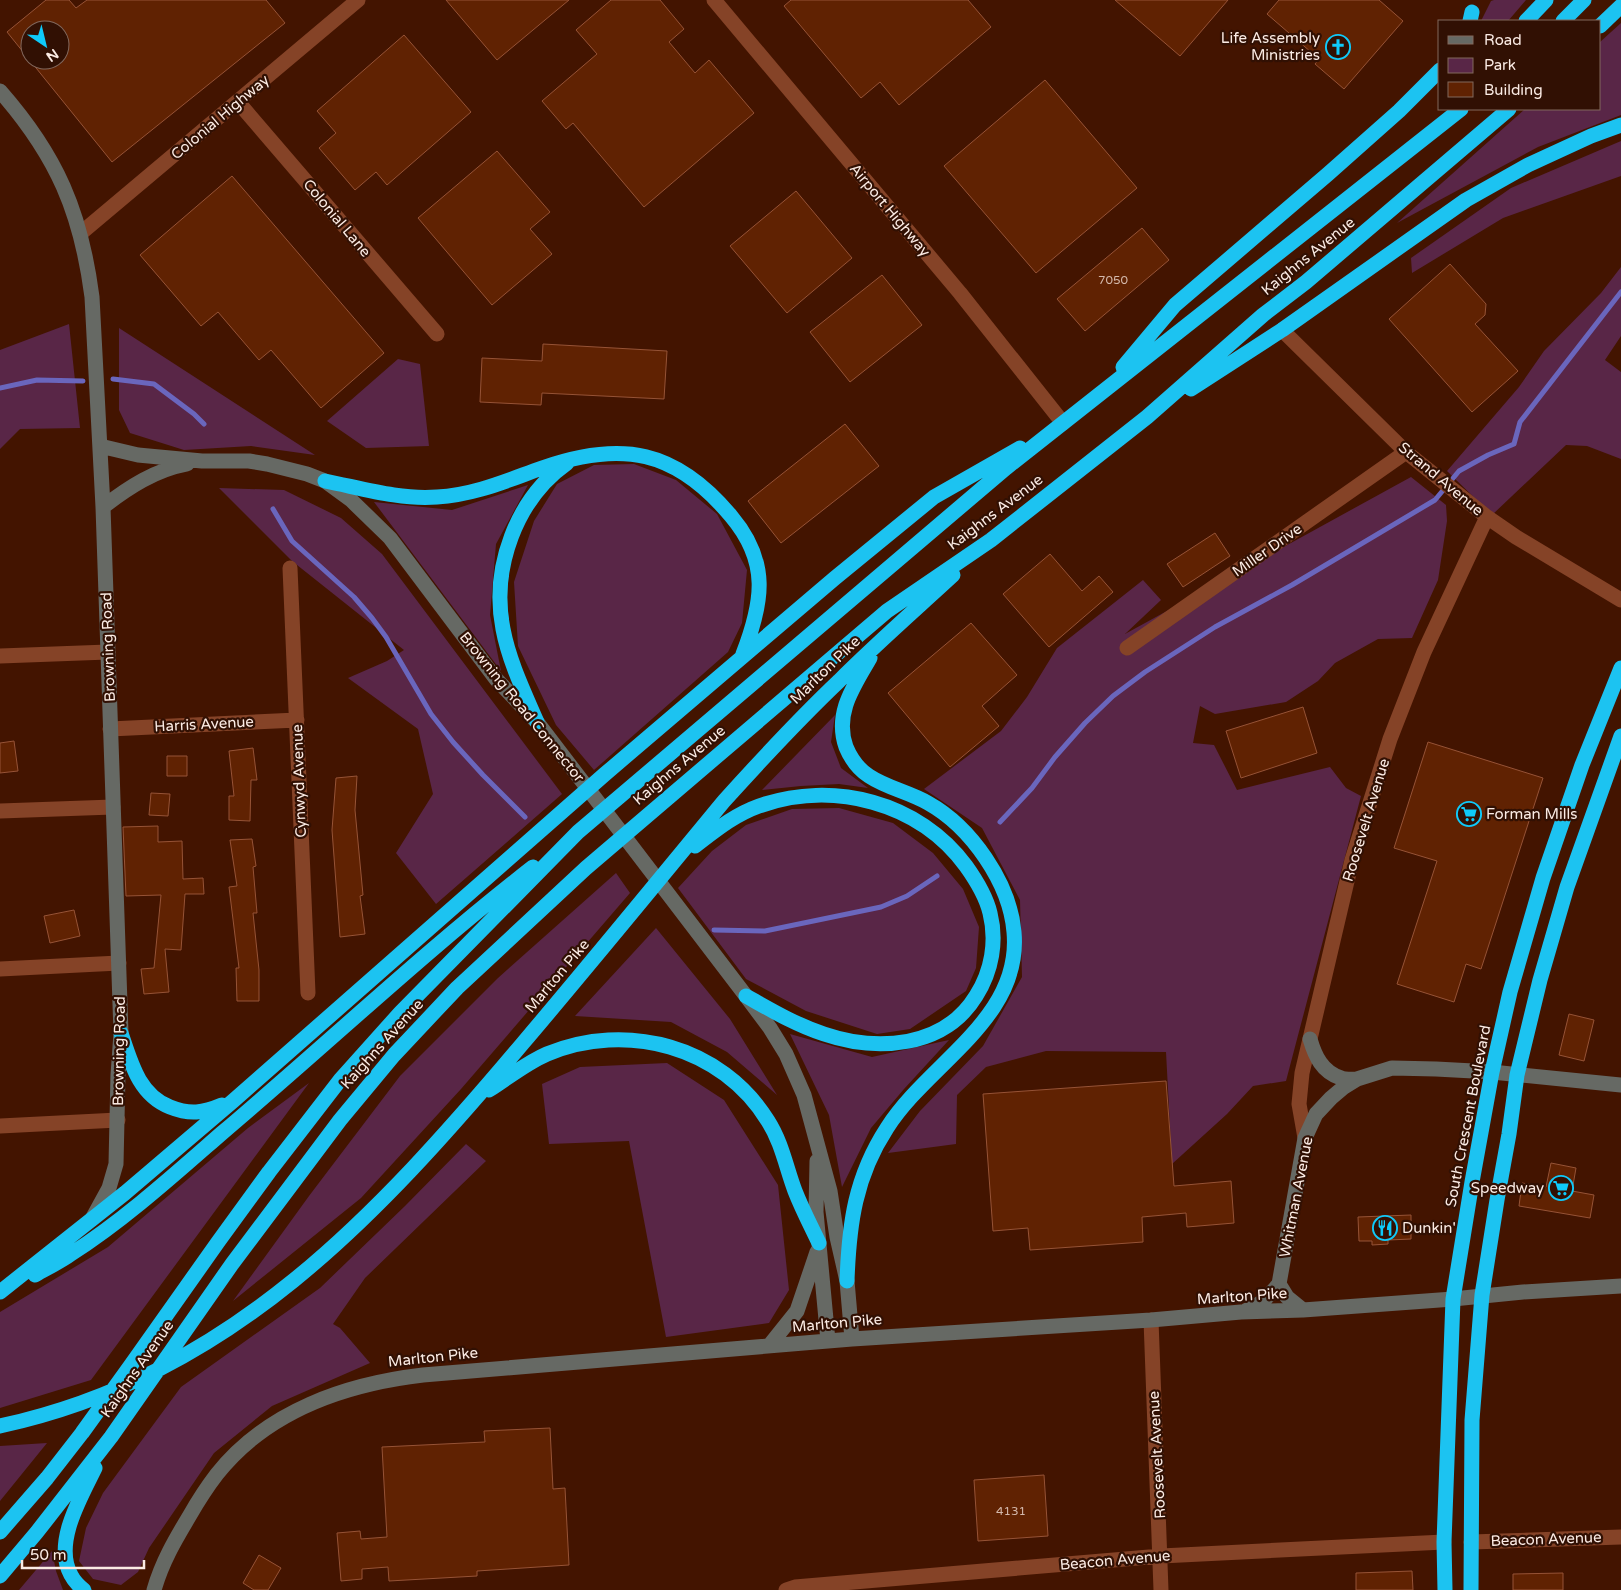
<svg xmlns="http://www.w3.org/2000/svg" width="1621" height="1590" font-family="'Varela Round',sans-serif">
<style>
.green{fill:#592647}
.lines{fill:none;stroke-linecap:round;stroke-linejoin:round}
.stream{stroke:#6a66bd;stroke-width:5}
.building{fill:#602202;stroke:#965336;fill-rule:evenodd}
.street{stroke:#854327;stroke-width:15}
.secondary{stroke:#666964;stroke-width:15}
.highway{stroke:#1cc3f1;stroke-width:15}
.labels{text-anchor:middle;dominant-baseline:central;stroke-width:4.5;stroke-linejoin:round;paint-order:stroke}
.number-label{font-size:12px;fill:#d4b9ac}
.poi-label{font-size:15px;fill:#fbebe4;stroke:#311003;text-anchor:end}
.street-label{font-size:15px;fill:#fbebe4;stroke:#311003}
</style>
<rect width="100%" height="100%" fill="#431400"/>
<path class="green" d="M1494,0h32l-18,21h-27l10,-20z
M1621,23v92l-83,32 -141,76 128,-114h75v-67z
M1621,141v35l-118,42 -91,55 -1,-15 100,-70z
M1621,267v69l-16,24 16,12v87l-34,-13 -21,-1 -74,70 -45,-44 72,-84 25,-36 57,-58z
M69,324l11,104 -60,1 -20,20v-99z
M119,328l196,127 -64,-9 -67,4 -54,-17 -11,-23z
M398,359l22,5 9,82 -63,2 -39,-27z
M634,464l42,16 41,34 30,56 -5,53 -14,29 -134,118 -38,-45 -38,-79 -4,-64 20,-61 23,-37 37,-19z
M1411,477l35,28 1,16 -9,59 -26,58 -34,1 -43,24 -17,18 -32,21 -71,12 -15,-8 -7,37 21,2 23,45 93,-23 16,21 15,8 -75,285 -33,5 -26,28 -55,50 -6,-112 -120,-1 -60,16 -29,28 -1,49 -68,9 32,-42 63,-65 39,-69 -2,-77 -38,-72 -58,-39 77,-58 26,-34 30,-49 86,-68 18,20 -36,34z
M528,485l-32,59 -6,71 11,56 -127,-169 78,8z
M219,488l65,2 57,28 41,36 180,240 -126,110 -40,-51 37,-59 -15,-65 -70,-51 39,-17 17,-11 -112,-89z
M835,715l-4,27 10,26 27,20 -29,-4 -38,2 -39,4z
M839,808l54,15 40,30 30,36 16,38 -3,41 -10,23 -56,38 -33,5 -71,-23 -60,-32 -68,-91 34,-37 34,-26 46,-16z
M616,873l14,20 -169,196 -100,109 -128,103 76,-105 91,-120 98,-98z
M656,928l74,91 47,76 -50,-43 -56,-30 -96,-6z
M790,1034l82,23 77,-17 -45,49 -33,39 -29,59 -13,-72z
M667,1063l57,37 54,85 11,105 -20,33 -103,14 -37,-196 -80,3 -7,-60 38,-17z
M309,1083l-218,297 -91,28v-96l108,-65 140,-119z
M466,1144l20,17 -121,117 -32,46 7,4 30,35 -98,43 -58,47 -65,95 -11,24 -17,13 -28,-6 -14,-18 7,-33 17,-35 78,-106 139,-99 85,-82z
M47,1443l-47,58v-55z
M52,1551l4,20 7,19h-44z"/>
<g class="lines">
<path class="stream" d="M113,379l41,5 40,30 10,10
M0,388l37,-8 46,1
M273,509l19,32 62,56 18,21 14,19 45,77 22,28 30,33 42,42
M1000,822l32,-34 23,-31 30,-34 28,-27 32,-24 70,-45 77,-42 143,-85 24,-29 29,-16 26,-11 6,-22 101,-130
M714,930l51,1 116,-24 26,-11 30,-20"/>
</g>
<path class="building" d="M46,0h23l7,8 11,-8h179l19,23 -173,139 -105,-130zM30,30h30v30h-30z
M446,0h123l-72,60z
M611,0h49l24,29 -15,13 26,31 14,-13 45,53 -110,94 -71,-84 -7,6 -24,-28 55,-47 -21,-24z
M791,0h177l23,27 -92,78 -19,-23 -19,16 -77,-92z
M1115,0h113l-48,56z
M1279,0h100l24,21 -59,68 -29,-25 4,-5 -52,-45z
M404,35l67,77 -84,73 -11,-13 -21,18 -36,-42 17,-15 -19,-22z
M1045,80l92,108 -101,85 -92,-107z
M497,151l53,61 -20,17 22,25 -60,51 -74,-87z
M232,176l152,177 -63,55 -50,-58 -12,10 -41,-48 -17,14 -61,-71z
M796,191l56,67 -65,55 -57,-67z
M1142,228l27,32 -84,71 -28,-32z
M1450,264l36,40 -1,11 -10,9 43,47 -46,41 -83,-93z
M882,275l40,50 -72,57 -40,-50z
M543,344l124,7 -3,48 -122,-6 -1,12 -61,-3 2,-44 60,3z
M845,424l34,42 -98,77 -33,-42z
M1215,533l15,23 -47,31 -16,-23z
M1050,554l32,37 17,-15 14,16 -64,55 -46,-53z
M971,623l46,52 -35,31 17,20 -49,41 -62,-74z
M1303,707l14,46 -76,25 -15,-47z
M14,741l4,30 -18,2v-30z
M1428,742l115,36 -62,191 -15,-5 -12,38 -57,-18 40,-123 -43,-13z
M253,748l4,32h-6l-1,41 -21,-1v-24h5l-5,-45z
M167,756h20v20h-20z
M357,776l-2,34 8,85 -3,1 5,38 -25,3 -8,-107 4,-52z
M151,793l19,1 -2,22 -19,-1z
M158,826v16l24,-1 1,38 20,-1 1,16h-19l-4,56 -16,-1 4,43 -25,2 -3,-25 13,-1 7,-73 -35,1 -3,-69z
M252,839l4,27 -3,1 4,46h-4l6,57v31h-22l-1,-33h3l-10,-81 8,-1 -7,-46z
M74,910l6,26 -30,7 -6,-27z
M1569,1014l25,6 -10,41 -25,-6z
M1166,1081l8,105 57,-5 3,42 -47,4 -1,-14 -44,4 1,25 -113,8 -2,-22 -35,3 -10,-137z
M1551,1163l25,5 -4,23 22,4 -4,23 -71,-12 3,-23 24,4z
M1411,1215v24l-23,1v4l-16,1v-4h-13l-1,-24z
M550,1428l3,61 12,-1 4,77 -92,6v5l-88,5 -1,-14 -26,2v10l-21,2 -4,-48 23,-2 1,8 26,-2 -5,-90 103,-5 -1,-11z
M1044,1475l4,61 -70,5 -4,-61z
M259,1555l22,13 -13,22h-14l-11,-7z
M1412,1571l1,19h-57v-17z
M1563,1573v17h-50v-16z"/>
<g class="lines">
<path class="street" d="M714,0l246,293 103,130
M238,102l199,232
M81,233l277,-233
M1282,330l124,122 81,65 29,20 105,63
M290,568l18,425
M1127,648l279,-196
M0,656l108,-4
M110,729l187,-9
M0,811l113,-4
M0,969l119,-6
M0,1126l118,-6
M1305,1138l-6,-34 3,-31 50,-213 38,-121 34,-87 63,-135
M1151,1320l10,270
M1471,1542l150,-5
M786,1590l9,-3 366,-31 283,-14"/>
<path class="secondary" d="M0,91c57,65 81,121 92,206l11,210 18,526 -3,42 -2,89 -7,24 -17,31
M100,446l38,9 64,6h47l18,3 40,10 18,7 26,19 39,38 106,141 41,43 209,274 24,32 16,26 18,41 26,96 7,46 10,44 5,58
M103,507c26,-20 52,-37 84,-43
M1310,1039c5,17 12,33 31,39 4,2 11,1 16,1
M817,1161l-1,51 12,129
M1279,1284l8,13 16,13
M1247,1310c14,-4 23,-16 32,-26l26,-146 11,-24 15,-16 13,-11 13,-8 35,-11 44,1 56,3 129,13
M769,1346l28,-35 20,-59
M154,1590c8,-28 21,-50 36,-75 8,-14 17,-28 27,-41 50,-63 129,-90 206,-99l429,-36 299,-19 90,-8 62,-2 150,-11 70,-7 98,-6"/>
<path class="highway" d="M1470,21l2,-9
M1526,21l20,-21
M1563,21l21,-21
M1600,26l21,-20
M1123,367l52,-62 153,-131 71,-63 41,-41
M1191,389l91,-59 184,-130 62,-35 63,-29 30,-11
M325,481c36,7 75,19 112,16 38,-2 71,-17 105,-29 80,-28 134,-18 189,48 39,46 32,86 12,138
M537,722c-13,-30 -28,-61 -34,-93 -12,-61 13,-130 64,-166
M695,846c21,-16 39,-31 64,-40 74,-26 160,-4 207,60 10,14 20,30 24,47 7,28 2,58 -14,83 -32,52 -99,56 -152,38 -28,-9 -53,-24 -78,-38
M121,1033c10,30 18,62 49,74 20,8 33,6 52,-2
M489,1090c19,-12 37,-27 58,-36 79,-33 175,-8 221,67 14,22 18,46 27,70 7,18 16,35 24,52
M35,1275c12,-7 25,-13 36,-21 52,-33 104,-80 151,-121 104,-88 203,-182 311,-266
M847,1281c2,-57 8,-104 40,-153 41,-65 135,-109 127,-196 -4,-49 -43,-105 -86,-129 -19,-11 -41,-15 -59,-27 -11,-7 -18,-17 -23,-29 -12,-34 8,-61 24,-89
M0,1292l125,-99 108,-92 372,-327 230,-196 99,-81 86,-49
M0,1426c231,-50 377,-210 523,-383 68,-80 134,-161 201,-242 37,-41 75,-82 115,-120 37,-37 76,-71 114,-106
M0,1532l47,-54 35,-45 49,-68 87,-123 51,-70 71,-92 60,-67 178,-181 428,-364 455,-359
M0,1576l37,-44 74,-95 121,-173 108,-144 54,-65 63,-67 129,-120 301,-257 104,-71 156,-123 116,-102 43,-33 203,-173
M84,1590c-5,-4 -10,-9 -13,-15 -18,-32 10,-78 24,-107
M1445,1590l-1,-48 9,-243 19,-117 20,-110 18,-80 33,-114 39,-113 39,-97
M1471,1590l1,-170 10,-125 15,-95 12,-66 8,-59 23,-95 27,-93 54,-151"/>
</g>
<defs>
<symbol id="church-ring" viewBox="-11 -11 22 22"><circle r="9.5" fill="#311003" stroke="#0fcafa" stroke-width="1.5"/><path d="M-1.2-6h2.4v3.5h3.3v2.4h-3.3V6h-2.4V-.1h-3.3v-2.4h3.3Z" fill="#0fcafa"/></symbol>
<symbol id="supermarket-ring" viewBox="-11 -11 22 22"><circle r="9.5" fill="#311003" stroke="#0fcafa" stroke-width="1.5"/><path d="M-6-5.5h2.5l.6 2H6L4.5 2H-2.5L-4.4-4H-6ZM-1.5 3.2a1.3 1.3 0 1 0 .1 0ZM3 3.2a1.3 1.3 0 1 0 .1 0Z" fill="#0fcafa"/></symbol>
<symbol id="restaurant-ring" viewBox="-11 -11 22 22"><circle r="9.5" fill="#311003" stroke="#0fcafa" stroke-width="1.5"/><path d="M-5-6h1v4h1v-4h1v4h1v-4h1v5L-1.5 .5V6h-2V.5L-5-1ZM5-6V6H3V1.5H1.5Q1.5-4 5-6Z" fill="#0fcafa"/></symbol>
</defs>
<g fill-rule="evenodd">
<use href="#church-ring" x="1324" y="33" width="28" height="28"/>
<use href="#supermarket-ring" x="1455" y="800" width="28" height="28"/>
<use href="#supermarket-ring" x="1547" y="1174" width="28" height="28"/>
<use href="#restaurant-ring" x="1371" y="1214" width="28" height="28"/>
</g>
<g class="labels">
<g class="number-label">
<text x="1113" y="280">7050</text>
<text x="1011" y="1511">4131</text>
</g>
<g class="poi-label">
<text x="1320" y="38">Life Assembly<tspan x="1320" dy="17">Ministries</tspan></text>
<text x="1486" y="814" text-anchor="start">Forman Mills</text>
<text x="1544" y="1188">Speedway</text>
<text x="1402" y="1228" text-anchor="start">Dunkin'</text>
</g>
<g class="street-label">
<text transform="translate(220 117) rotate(-40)">Colonial Highway</text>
<text transform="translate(890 210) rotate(50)">Airport Highway</text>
<text transform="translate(337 218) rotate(50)">Colonial Lane</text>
<text transform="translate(1308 256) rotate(-39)">Kaighns Avenue</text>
<text transform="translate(1441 479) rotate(40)">Strand Avenue</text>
<text transform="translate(995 512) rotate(-37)">Kaighns Avenue</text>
<text transform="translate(1267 550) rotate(-35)">Miller Drive</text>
<text transform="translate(108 647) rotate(-92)">Browning Road</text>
<text transform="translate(825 670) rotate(-44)">Marlton Pike</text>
<text transform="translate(522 707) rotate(51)">Browning Road Connector</text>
<text transform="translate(204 724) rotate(-3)">Harris Avenue</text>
<text transform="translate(679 765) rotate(-40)">Kaighns Avenue</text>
<text transform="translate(299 781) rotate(-92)">Cynwyd Avenue</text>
<text transform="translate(1366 820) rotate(-73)">Roosevelt Avenue</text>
<text transform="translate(557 976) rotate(-50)">Marlton Pike</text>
<text transform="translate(382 1044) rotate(-48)">Kaighns Avenue</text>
<text transform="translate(119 1051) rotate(-89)">Browning Road</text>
<text transform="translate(1468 1116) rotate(-79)">South Crescent Boulevard</text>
<text transform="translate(1296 1197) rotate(-79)">Whitman Avenue</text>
<text transform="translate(1242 1296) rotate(-4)">Marlton Pike</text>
<text transform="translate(837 1323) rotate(-5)">Marlton Pike</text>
<text transform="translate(433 1357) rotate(-6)">Marlton Pike</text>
<text transform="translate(137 1369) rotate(-55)">Kaighns Avenue</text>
<text transform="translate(1157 1455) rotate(-93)">Roosevelt Avenue</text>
<text transform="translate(1546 1539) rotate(-2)">Beacon Avenue</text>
<text transform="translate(1115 1560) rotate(-5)">Beacon Avenue</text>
</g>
</g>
<rect x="1438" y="20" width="162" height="90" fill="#311003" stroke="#82685d"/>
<rect x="1448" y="36" width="25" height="8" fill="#666964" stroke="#82685d"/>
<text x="1484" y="45" font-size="15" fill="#fbebe4">Road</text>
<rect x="1448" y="58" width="25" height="15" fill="#592647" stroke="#82685d"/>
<text x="1484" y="70" font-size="15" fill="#fbebe4">Park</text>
<rect x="1448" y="82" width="25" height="15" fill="#602202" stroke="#82685d"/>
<text x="1484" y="95" font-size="15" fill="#fbebe4">Building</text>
<g transform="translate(45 45) rotate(145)"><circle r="24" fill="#311003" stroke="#82685d"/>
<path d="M0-4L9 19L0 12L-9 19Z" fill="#0fcafa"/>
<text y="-8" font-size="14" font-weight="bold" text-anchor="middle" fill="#fbebe4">N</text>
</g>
<path d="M22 1560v8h122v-8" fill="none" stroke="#fbebe4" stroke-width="2.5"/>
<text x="30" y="1560" font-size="15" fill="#fbebe4" stroke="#311003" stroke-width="4" paint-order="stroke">50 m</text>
</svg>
